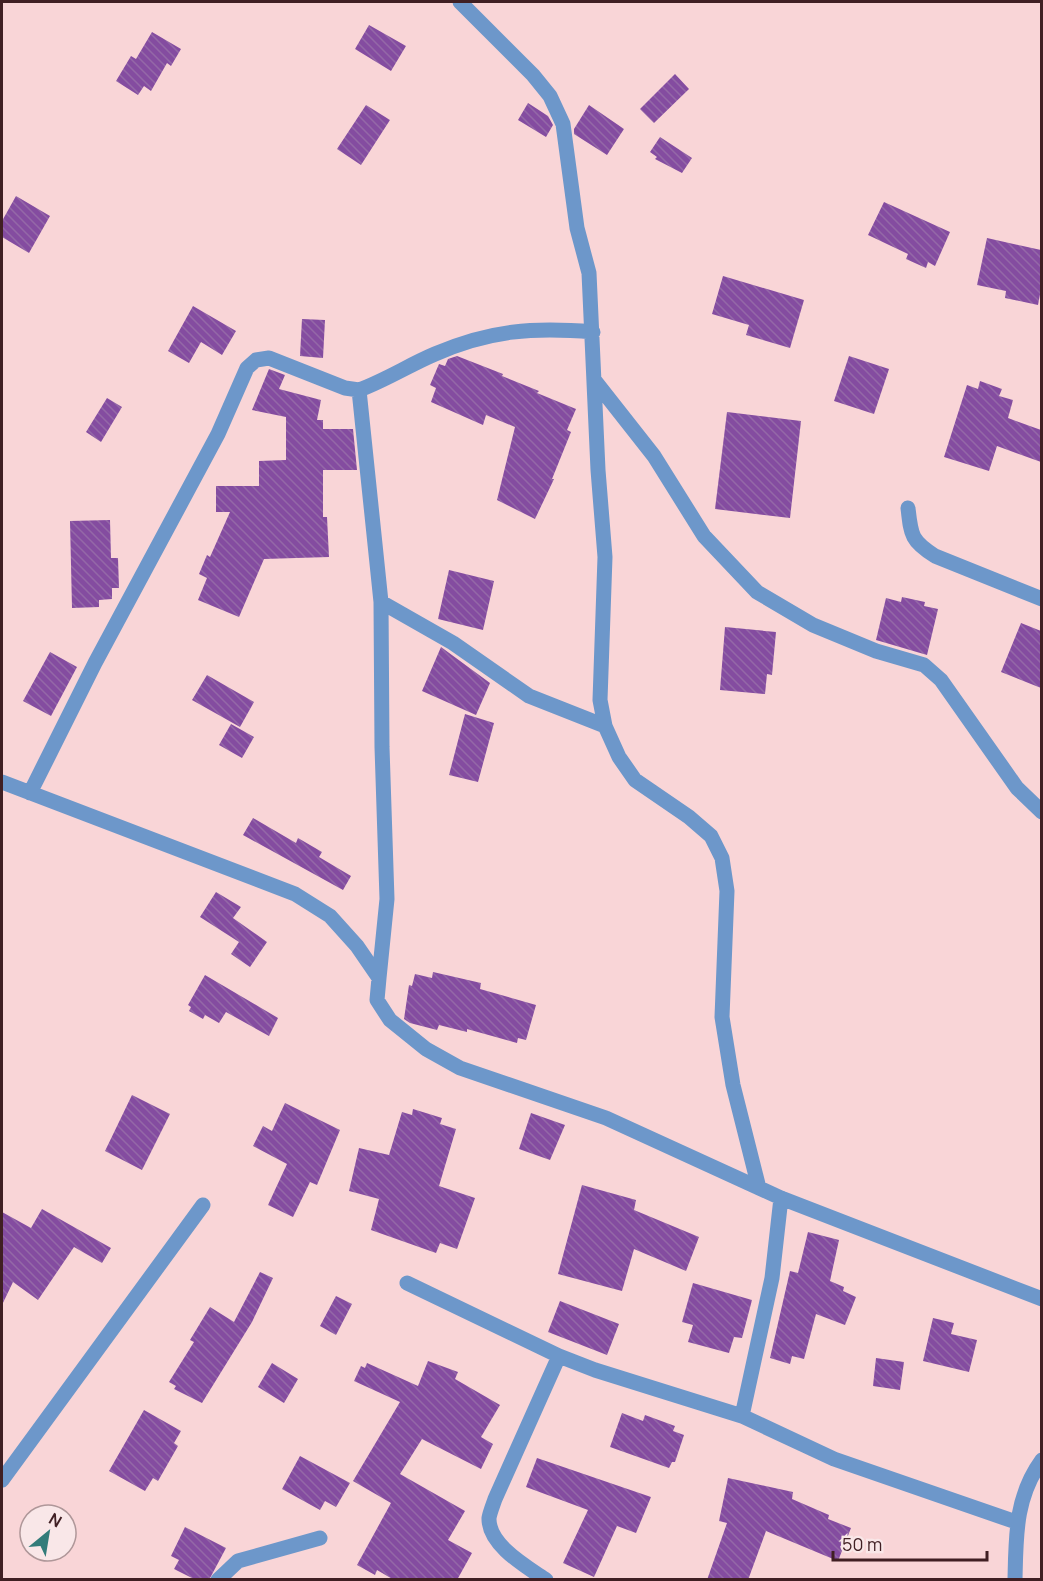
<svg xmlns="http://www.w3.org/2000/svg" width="1043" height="1581" font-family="Manrope,sans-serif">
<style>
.building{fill:url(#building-back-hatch)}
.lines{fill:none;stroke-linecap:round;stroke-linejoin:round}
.minor{stroke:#6d97ca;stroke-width:15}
</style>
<defs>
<pattern id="building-back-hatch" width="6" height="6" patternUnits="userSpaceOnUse" patternTransform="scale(1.5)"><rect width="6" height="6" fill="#844ca0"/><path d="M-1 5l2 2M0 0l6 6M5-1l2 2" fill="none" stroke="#9468a7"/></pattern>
</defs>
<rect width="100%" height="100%" fill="#f9d5d7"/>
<path class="building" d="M369,25l37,21 -15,25 -36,-22z
M152,32l29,17 -10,17 -4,-3 -16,28 -7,-5 -6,9 -22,-14 15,-25 5,3z
M675,74l14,15 -35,34 -14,-14z
M528,103l20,13 5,9 -7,12 -28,-17z
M366,105l24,15 -29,45 -24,-16z
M589,105l35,24 -17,26 -33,-21v-5z
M660,137l32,21 -10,15 -27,-14 2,-2 -7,-5z
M16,196l34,20 -21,37 -27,-16v-16z
M884,202l66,30 -15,34 -7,-4 -2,6 -20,-9 2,-5 -40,-19z
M987,238l54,12v39l-3,16 -33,-7 1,-7 -29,-6z
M723,276l81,24 -14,48 -44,-13 3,-10 -37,-11z
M193,306l43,25 -14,24 -21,-13 -12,21 -21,-12z
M302,319l23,1 -2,38 -23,-2z
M457,356l46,18 -1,2 37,15 -2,2 39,16 -9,21 4,2 -19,47h2l-19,40 -38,-19 18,-73 -29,-12 -3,10 -52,-23 5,-14 -6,-3 9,-21 6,2 3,-7z
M849,356l40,13 -15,45 -40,-13z
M269,369l16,6 -6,14 42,11 -4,20h6v9h30l4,41h-34v47h4l2,40 -65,2 -25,58 -41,-17 9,-22 -8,-4 8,-19 3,2 20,-45h-14v-26h43v-25l27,-1v-43l-34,-7z
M980,381l22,8 -3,7 14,4 -5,18 33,12v32l-44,-16 -8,25 -45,-14 23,-72 11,4z
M107,398l15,9 -21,35 -15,-10z
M727,412l74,9 -11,97 -75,-9z
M110,520l1,38h7l1,30h-7v11l-13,1v7l-27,1 -2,-87z
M449,570l45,11 -11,49 -45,-11z
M902,597l23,5 -1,4 14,3 -11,46 -51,-15 10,-42 15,4z
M1021,623l20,8v57l-40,-16z
M725,627l51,5 -4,43 -5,-1 -2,20 -45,-4z
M441,647l49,36 -14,32 -54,-24z
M50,652l27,15 -26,49 -28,-15z
M207,675l47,27 -14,25 -48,-27z
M465,714l29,9 -16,59 -29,-7z
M231,724l23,13 -12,21 -23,-13z
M253,818l43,25 2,-5 24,14 -3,5 32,19 -8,14 -100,-55z
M216,892l25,15 -8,11 34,24 -17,25 -19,-13 8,-12 -39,-25z
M433,972l48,11 -1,6 56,16 -10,35 -8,-2 -1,5 -50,-14v3l-28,-7 -2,5 -27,-7 -6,-4 5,-34 3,1 3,-12 17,4z
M205,975l73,43 -9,18 -43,-24 -7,11 -14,-8 -2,4 -14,-8 2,-4 -3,-2z
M132,1095l38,19 -28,56 -37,-19z
M285,1103l55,27 -23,55 -7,-3 -17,35 -25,-12 19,-41 -34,-18 10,-20 9,5z
M413,1109l29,9 -2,6 16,5 -17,57 36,12 -18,51 -17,-6 -4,10 -65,-23 8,-31 -30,-8 10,-43 30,7 13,-43 10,3z
M531,1113l34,12 -15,35 -31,-11z
M582,1185l54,15 -2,10 65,27 -13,34 -52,-22 -12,42 -64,-17z
M42,1209l69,39 -9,15 -28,-16 -36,53 -25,-18 -11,23v-93l29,16z
M808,1232l31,8 -9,41 14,6 -1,4 13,6 -11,28 -29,-11 -12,45 -12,-3 -2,8 -20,-6 20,-87 8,2z
M260,1272l13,6 -21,44 -50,81 -28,-14 2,-3 -7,-4 25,-40 -4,-2 20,-33 24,15z
M693,1283l59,17 -10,38 -8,-1 -5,16 -41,-11 5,-17 -11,-3z
M336,1296l16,8 -16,31 -16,-9z
M560,1301l59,23 -12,31 -59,-23z
M933,1318l21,5 -3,11 26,6 -8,32 -46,-11z
M876,1358l28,4 -4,28 -27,-4z
M428,1361l30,11 -3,7 45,26 -19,32 12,7 -12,25 -59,-30 -22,35 65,37 -17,29 24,13 -15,27h-63l-17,-10 -2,5 -18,-10 34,-62 -38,-22 47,-79 -46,-21 7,-15 4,2 2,-5 51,23z
M272,1363l26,16 -14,24 -26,-16z
M144,1410l37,21 -7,12 4,3 -20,35 -5,-3 -8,13 -36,-20z
M622,1413l21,8 2,-6 30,11 -2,5 11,4 -9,27h-3l-3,6 -59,-21z
M300,1456l50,27 -14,24 -11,-6 -5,9 -38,-21z
M537,1458l114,39 -15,36 -19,-7 -23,51 -31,-14 25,-53 -62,-23z
M728,1478l65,14 -1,7 37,16 -1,4 23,9 -13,33 -72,-30 -18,49h-41l20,-57 -8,-2z
M185,1527l41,21 -17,32h-13l-22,-11 5,-9 -8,-4z"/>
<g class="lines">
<path class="minor" d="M460,2l73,73 17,21 13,28 14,104 12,45 9,197 7,87 -5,143 5,26 14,31 16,23 54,37 22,19 11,22 5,33 -5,126 11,68 26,103
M595,381l59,75 50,80 53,56 56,33 63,26 48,14 17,15 76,108 25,24
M359,390l22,212 1,145 5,152 -8,79
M908,508c3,27 3,33 27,48l107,43
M381,602l72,41 76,53 76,30
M2,782l293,112 35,22 27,30 22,32 -2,22 13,20 36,29 34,19 146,50 175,80 261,101
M30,793l65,-130 123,-229 29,-66 9,-8 13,-2 76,30 14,2c27,-10 50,-25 76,-36 55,-24 99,-27 158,-22
M407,1283l152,73 36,14 147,46 92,43 182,63
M742,1416l30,-138 9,-80
M2,1480l201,-275
M218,1580l20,-19 82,-23
M546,1580c-19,-13 -58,-35 -57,-62 1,-6 4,-13 6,-19l64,-143
M1015,1580c1,-44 0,-83 27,-120"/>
</g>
<rect width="1043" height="1581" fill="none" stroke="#401f23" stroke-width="6"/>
<g transform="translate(48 1533) rotate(30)"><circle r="28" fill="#f9e7e8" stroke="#af9799" stroke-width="1.5"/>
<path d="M0-4.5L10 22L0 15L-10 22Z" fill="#337c7a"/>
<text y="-9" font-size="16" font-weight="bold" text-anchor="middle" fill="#401f23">N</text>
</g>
<path d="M833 1551v9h154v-9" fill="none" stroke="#401f23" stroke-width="3"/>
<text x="842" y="1551" font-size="18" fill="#401f23" stroke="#f9e7e8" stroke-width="4.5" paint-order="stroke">50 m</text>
</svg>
